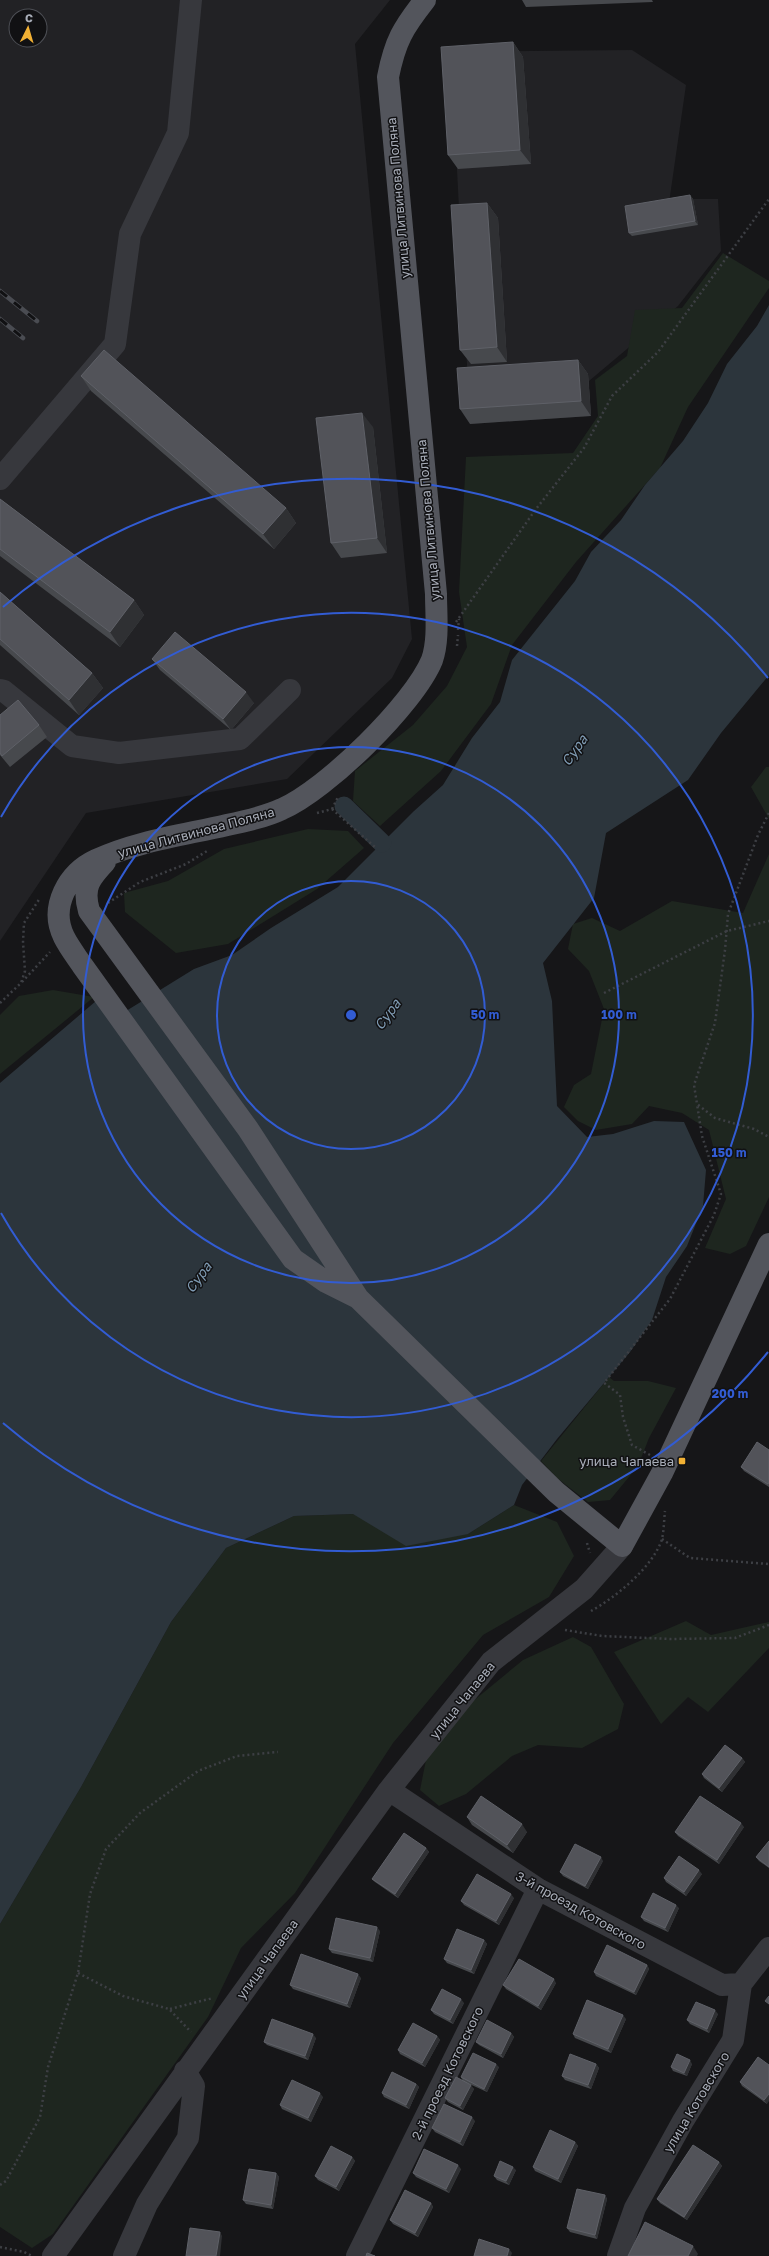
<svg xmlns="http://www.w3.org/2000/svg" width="769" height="2256" font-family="'Golos Text',sans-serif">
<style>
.built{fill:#222225;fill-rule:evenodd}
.green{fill:#1e261f}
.water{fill:#2c353c}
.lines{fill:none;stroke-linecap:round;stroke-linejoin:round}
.canal{stroke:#2c353c;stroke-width:19}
.path{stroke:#3d3f44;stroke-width:2.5;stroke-dasharray:2 3;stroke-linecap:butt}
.minor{stroke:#37383d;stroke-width:22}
.major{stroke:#53555c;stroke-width:22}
.rail-casing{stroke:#4a4c52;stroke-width:4.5}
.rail{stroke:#111113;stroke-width:3;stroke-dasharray:9;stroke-linecap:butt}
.wall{fill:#47494d}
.shaded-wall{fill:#2f3033}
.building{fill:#525359;stroke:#5f6168}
.ring{fill:none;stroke:#325cd3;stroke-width:2}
.poi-dot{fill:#f2b134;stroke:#111113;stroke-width:1.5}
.labels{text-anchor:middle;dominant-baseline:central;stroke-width:3;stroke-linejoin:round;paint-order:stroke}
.street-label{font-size:13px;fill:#a8adb8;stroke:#111113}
.poi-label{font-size:13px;fill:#a8adb8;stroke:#111113;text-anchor:end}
.water-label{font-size:14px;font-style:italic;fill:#7f9bb3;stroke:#111113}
.centre{fill:#325cd3;stroke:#111113;stroke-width:2}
.ring-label{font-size:12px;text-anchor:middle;font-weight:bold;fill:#325cd3;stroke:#111113;stroke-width:3;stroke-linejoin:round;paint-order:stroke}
</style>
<rect width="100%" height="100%" fill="#161618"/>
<path class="built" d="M0,0h390l-35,44 57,595 -20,39 -105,101 -201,34 -86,128zM16,16h24v24h-24z
M632,50l54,35 -17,118 24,-4h25l3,52 -43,55 -89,75 2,35 -121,8 -19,-372z"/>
<path class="green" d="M723,253l46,28v7l-81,119 -28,61 -84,94 -64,83 -21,59 -50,67 -61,55 -27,-25 2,-30 58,-46 34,-39 20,-39 -8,-55 7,-135 107,-4 25,-37 -3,-36 32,-24 8,-46 47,-2z
M766,767h3v52l-18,-32z
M308,829l40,2 16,17 -47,41 -89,55 -52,9 -51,-41 -1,-19 44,-12 56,-32z
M769,854v343l-23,49 -16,8 -25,-6 21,-49 -17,-69 -27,-17 -33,-7 -17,18 -36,6 -18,-9 -14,-14 10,-22 17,-11 13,-65 -15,-38 -21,-22 5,-25 19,-6 28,13 52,-30 71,12z
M53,990l41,7 -94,77v-59l19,-19z
M609,1377l5,4h34l28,7 -27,50 -11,28 -28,34 -22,2 -31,-24 -16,-17z
M514,1505l43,17 17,34 -25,41 -66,38 -90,108 -98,150 -54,55 -33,69 -155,217 -21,14 -32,-21v-303l81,-137 90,-165 55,-74 68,-32 59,-2 115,20z
M686,1621l25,14 58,-13v26l-61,64 -20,-15 -27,27 -47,-72z
M573,1637l18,10 33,57 -6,25 -36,19 -44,-3 -26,11 -46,38 -27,12 -19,-16 6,-30 29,-44 68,-56z"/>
<path class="water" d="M769,305v370l-48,58 -33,47 -82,53 -12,65 -51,65 9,38 5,105 30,31 26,-3 41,-13 30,1 22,48 -3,36 -16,40 -21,31 -14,43 -22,32 -73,87 -35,46 -8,20 -46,29 -62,12 -53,-32 -59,2 -68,32 -55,74 -90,165 -81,137v-841l103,-88 15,21 76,-47 38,-14 39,-27 67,-41 76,-76 29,-26 29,-47 28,-36 12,-42 63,-79 16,-29 30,-32 24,-35 38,-44 25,-38 19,-39 30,-38z"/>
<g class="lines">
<path class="canal" d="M344,806l38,37"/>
<path class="path" d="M456,622l80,-113 48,-61 28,-52 46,-44 111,-153
M458,630l1,-11
M457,646l1,-11
M332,809l6,-12
M332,809l44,39
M317,813l15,-4
M769,813l-11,22 -30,79 -3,36 -10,73 -21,62 3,19 18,14 39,11 15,8
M108,903l32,-21 46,-18 21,-13
M22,982l28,-30
M604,993l123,-62 42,-10
M0,1003l21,-20 4,-12 -2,-29 1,-19 16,-25
M650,1455l-18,-10 -9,-28 -3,-22 -16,-12 66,-84 44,-84 7,-21 -19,-58 -5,-32
M662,1539l28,19 79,6
M587,1543l3,10
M591,1611c25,-14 62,-44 71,-72 2,-9 2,-19 3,-28
M565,1630l37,6 69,3 64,-1 34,-13
M78,1973l45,23 46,13 22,23
M170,2009l43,-11
M0,2185l6,-4 34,-64 8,-50 30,-94 12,-79 16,-45 34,-36 58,-42 39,-15 41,-4
M0,2247l24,5 8,4"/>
<path class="minor" d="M0,479l115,-135 15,-110 48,-101 13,-133
M0,690l4,1 68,55 47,7 121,-14 50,-49
M389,1790l149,99 184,96 19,-1
M53,2256l336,-466 102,-128 93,-73 38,-43
M124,2256l23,-52 41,-66 6,-52 -9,-15
M357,2256l181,-367
M618,2256l17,-48 48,-87 50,-81 8,-56 28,-36"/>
<path class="major" d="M105,862c-15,16 -23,25 -16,49l159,218 110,169 198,194 66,54 40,-73 107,-229
M358,1298l-32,-16 -33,-23 -211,-294c-6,-9 -13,-18 -18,-28 -15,-30 4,-64 32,-77 41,-19 88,-25 131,-35 19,-4 38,-8 55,-16 44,-19 132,-105 150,-149 7,-20 4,-46 4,-66l-48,-517c7,-36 15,-49 37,-77"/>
<defs>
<path id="rail" d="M0,291l37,30
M0,319l23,19"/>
</defs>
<use href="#rail" class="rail-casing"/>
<use href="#rail" class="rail"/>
</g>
<path class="wall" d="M522,0h130l1,2 -127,5z
M513,42l10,15 8,107 -73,5 -10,-14z
M690,195l3,4 5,26 -66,11 -3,-3z
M487,203l11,15 9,144 -36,2 -11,-14z
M578,360l10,14 3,42 -121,8 -10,-15z
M81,376l205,132 10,15 -22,26 -183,-158z
M373,427l14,126 -46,5 -10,-15z
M0,499l134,101 10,15 -24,32 -120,-91z
M0,592l92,81 11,15 -24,27 -79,-70z
M152,659l102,44 -23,27 -71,-60z
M0,715l39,10 8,12 -37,30 -10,-12z
M769,1450v37l-25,-16 -3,-4z
M742,1758l3,4 -23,30 -18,-14 -2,-4z
M467,1817l60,15 -14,21 -41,-28z
M744,1827l-25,37 -41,-28 -3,-4z
M769,1841v27l-10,-7 -3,-4z
M426,1848l3,4 -31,46 -23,-16 -3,-3z
M603,1861l-15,28 -25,-13 -3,-4z
M702,1874l-16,22 -20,-14 -2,-4z
M514,1898l-15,27 -35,-20 -3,-4z
M679,1908l-11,24 -24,-11 -3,-4z
M380,1931l-7,31 -41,-9 -3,-4z
M484,1940l3,4 -13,30 -27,-11 -3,-4z
M647,1965l2,4 -13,26 -40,-19 -2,-4z
M361,1978l-11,30 -57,-19 -3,-4z
M556,1983l-15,27 -35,-21 -3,-4z
M464,2003l-11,21 -19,-10 -3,-4z
M718,2014l-9,19 -19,-9 -3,-4z
M626,2019l-15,34 -36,-15 -2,-4z
M511,2033l3,4 -11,21 -24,-13 -3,-3z
M437,2036l3,4 -15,27 -25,-13 -2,-4z
M316,2038l-8,22 -41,-15 -3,-3z
M758,2057l9,47 -25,-18 -2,-4z
M596,2064l3,4 -8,21 -26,-9 -3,-4z
M692,2064l-5,12 -14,-5 -2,-4z
M499,2067l-12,25 -22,-10 9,7 -11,21 -15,-8 -3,-4 18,-17 -2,-4z
M416,2084l3,3 -10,22 -25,-12 -2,-4z
M323,2097l-12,25 -29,-13 -2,-4z
M475,2121l-12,25 -28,-14 -3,-4z
M575,2142l3,4 -17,37 -26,-12 -2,-4z
M352,2157l3,4 -16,30 -21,-11 -3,-4z
M719,2162l3,4 -35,54 -27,-17 -3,-4z
M461,2169l-12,24 -33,-16 -3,-4z
M516,2170l-7,15 -12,-5 -3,-4z
M276,2173l3,4 -6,32 -27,-5 -3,-4z
M605,2195l2,4 -10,40 -27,-7 -3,-4z
M431,2203l2,4 -15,30 -25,-13 -3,-4z"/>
<path class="shaded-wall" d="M513,42l10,15 8,107 -11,-14z
M690,195l3,4 5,26 -3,-4z
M487,203l11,15 9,144 -10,-15z
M578,360l10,14 3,42 -10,-15z
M362,413l11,14 14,126 -10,-15z
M286,508l10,15 -22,26 -11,-15z
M134,600l10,15 -24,32 -10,-15z
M92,673l11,15 -24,27 -10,-15z
M246,692l8,11 -23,27 -8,-11z
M742,1758l3,4 -23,30 -3,-4z
M741,1823l3,4 -25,37 -2,-4z
M522,1824l5,8 -14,21 -6,-8z
M426,1848l3,4 -31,46 -3,-4z
M601,1857l2,4 -15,28 -3,-3z
M699,1870l3,4 -16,22 -2,-4z
M511,1894l3,4 -15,27 -3,-4z
M676,1905l3,3 -11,24 -3,-4z
M377,1927l3,4 -7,31 -3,-4z
M484,1940l3,4 -13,30 -3,-4z
M647,1965l2,4 -13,26 -2,-3z
M358,1974l3,4 -11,30 -3,-4z
M554,1979l2,4 -15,27 -3,-4z
M461,1999l3,4 -11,21 -3,-4z
M715,2010l3,4 -9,19 -2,-4z
M623,2015l3,4 -15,34 -3,-4z
M511,2033l3,4 -11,21 -2,-4z
M313,2034l3,4 -8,22 -3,-4z
M437,2036l3,4 -15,27 -3,-4z
M690,2060l2,4 -5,12 -3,-3z
M496,2064l3,3 -12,25 -3,-3z
M596,2064l3,4 -8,21 -3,-4z
M416,2084l3,3 -10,22 -3,-4z
M471,2085l3,4 -11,21 -3,-4z
M320,2093l3,4 -12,25 -3,-4z
M769,2094v7l-2,3 -3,-4z
M472,2117l3,4 -12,25 -3,-4z
M575,2142l3,4 -17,37 -3,-4z
M352,2157l3,4 -16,30 -3,-4z
M719,2162l3,4 -35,54 -3,-3z
M458,2165l3,4 -12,24 -3,-4z
M513,2167l3,3 -7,15 -3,-4z
M276,2173l3,4 -6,32 -2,-4z
M605,2195l2,4 -10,40 -2,-4z
M431,2203l2,4 -15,30 -3,-4z
M220,2232l2,4 -2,20h-4z
M693,2246l5,8 -1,2h-9z
M509,2249l3,4 -1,3h-4z"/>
<path class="building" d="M513,42l7,108 -72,5 -7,-108z
M690,195l5,26 -66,12 -4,-27z
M487,203l10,144 -37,3 -9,-145z
M104,350l182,158 -23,26 -182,-158z
M578,360l3,41 -121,8 -3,-41z
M362,413l15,125 -46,5 -15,-125z
M0,499l134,101 -24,32 -110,-83z
M0,592l92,81 -23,27 -69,-61z
M175,632l71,60 -23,27 -71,-60z
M18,700l21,25 -37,31 -2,-3v-38z
M757,1442l12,8v32l-1,2 -27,-17z
M725,1745l17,13 -23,30 -17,-14z
M481,1796l41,28 -15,21 -40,-28z
M700,1796l41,27 -24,37 -42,-28z
M404,1833l22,15 -31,46 -23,-15z
M769,1841v26l-13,-10z
M575,1844l26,13 -16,29 -25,-14z
M679,1856l20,14 -15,22 -20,-14z
M477,1874l34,20 -15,27 -35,-20z
M653,1893l23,12 -11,23 -24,-11z
M336,1918l41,9 -7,31 -41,-9z
M457,1929l27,11 -13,30 -27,-11z
M607,1945l40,20 -13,27 -40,-20z
M301,1954l57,20 -11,30 -57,-19z
M519,1959l35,20 -16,27 -35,-21z
M442,1989l19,10 -11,21 -19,-10z
M769,1996v8l-4,-3z
M587,2000l36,15 -15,34 -35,-15z
M696,2002l19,8 -8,19 -20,-9z
M272,2019l41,15 -8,22 -41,-14z
M487,2020l24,13 -10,21 -25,-12z
M413,2023l24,13 -15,27 -24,-13z
M473,2053l23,11 -12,25 -23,-12z
M570,2054l26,10 -8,21 -26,-9z
M677,2054l13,6 -6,13 -13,-6z
M758,2057l11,8v29l-5,6 -24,-18z
M392,2072l24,12 -10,21 -24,-12z
M456,2077l15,8 -11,21 -15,-8z
M292,2080l28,13 -12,25 -28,-13z
M444,2104l28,13 -12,25 -28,-14z
M550,2130l25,12 -17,37 -25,-12z
M693,2145l26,17 -35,55 -27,-18z
M331,2146l21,11 -16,30 -21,-11z
M424,2149l34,16 -12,24 -33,-16z
M500,2161l13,6 -7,14 -12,-5z
M249,2169l27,4 -5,32 -28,-5z
M577,2189l28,6 -10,40 -28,-7z
M405,2190l26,13 -16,30 -25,-13z
M645,2222l48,24 -5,10h-60z
M190,2228l30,4 -4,24h-30z
M479,2239l30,10 -2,7h-33z
M367,2253l8,3h-9z"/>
<g class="ring">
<circle cx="351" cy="1015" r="134"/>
<circle cx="351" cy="1015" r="268"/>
<path d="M1 817A402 402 0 1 1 1 1213"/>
<path d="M768 1352A536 536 0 0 1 3 1423M3 607A536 536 0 0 1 768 678"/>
</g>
<rect class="poi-dot" x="678" y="1457" width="8" height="8" rx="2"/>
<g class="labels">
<g class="street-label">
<text transform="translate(398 198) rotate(-95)">улица Литвинова Поляна</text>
<text transform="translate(428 520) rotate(-95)">улица Литвинова Поляна</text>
<text transform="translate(196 832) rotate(-15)">улица Литвинова Поляна</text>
<text transform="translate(462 1700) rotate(-51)">улица Чапаева</text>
<text transform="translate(581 1910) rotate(29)">3-й проезд Котовского</text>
<text transform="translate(267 1959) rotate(-54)">улица Чапаева</text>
<text transform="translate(447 2073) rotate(-64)">2-й проезд Котовского</text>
<text transform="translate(696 2102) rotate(-59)">улица Котовского</text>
</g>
<g class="poi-label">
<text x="674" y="1461">улица Чапаева</text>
</g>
<g class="water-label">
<text transform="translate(574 750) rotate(-55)">Сура</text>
<text transform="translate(387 1014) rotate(-54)">Сура</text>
<text transform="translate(198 1277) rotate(-54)">Сура</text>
</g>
</g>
<circle cx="351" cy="1015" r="6" class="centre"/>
<g class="ring-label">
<text x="485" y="1019">50 m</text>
<text x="619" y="1019">100 m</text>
<text x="729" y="1157">150 m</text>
<text x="730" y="1398">200 m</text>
</g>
<g transform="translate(28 28) rotate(5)"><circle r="19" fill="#111113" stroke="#4d4f55"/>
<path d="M0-3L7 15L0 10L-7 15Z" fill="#f2b134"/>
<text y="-6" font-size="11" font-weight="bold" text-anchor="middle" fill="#a8adb8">С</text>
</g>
</svg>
